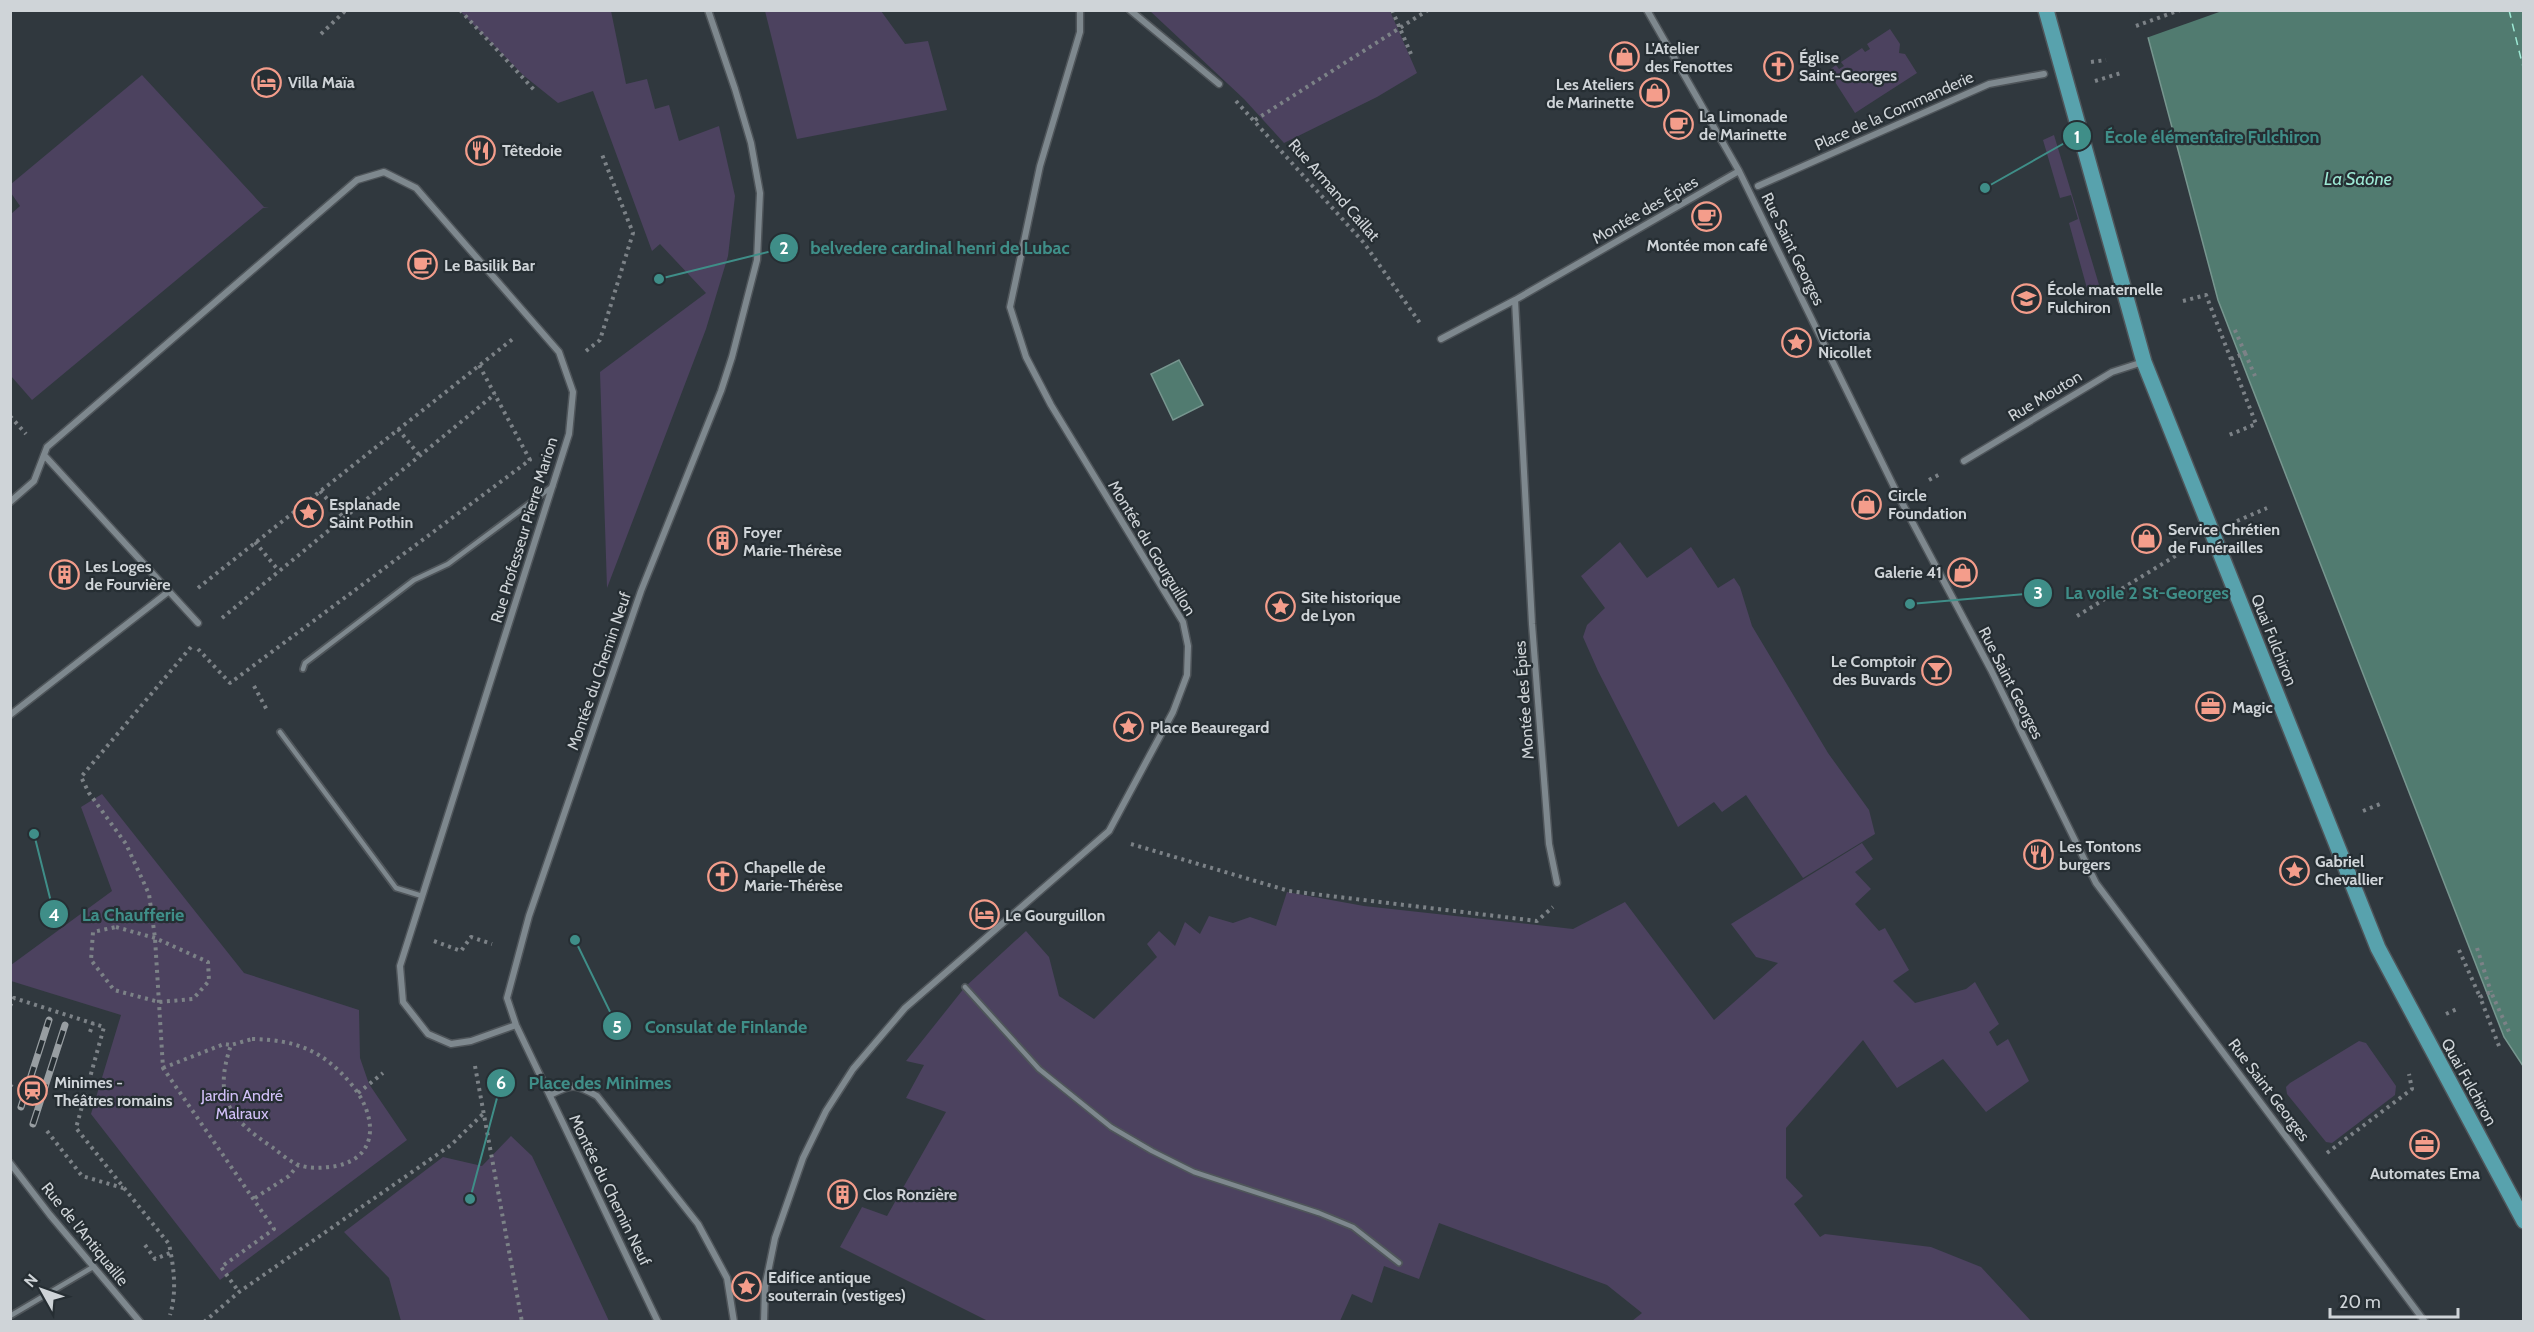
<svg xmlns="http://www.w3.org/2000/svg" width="2534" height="1332" font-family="Cabin,sans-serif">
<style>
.green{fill:#4c425f}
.water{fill:#517b70;stroke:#77968f;stroke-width:1.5}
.pier{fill:#30383e}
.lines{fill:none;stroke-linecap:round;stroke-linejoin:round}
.ferry{stroke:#9de8d4;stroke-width:1.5;stroke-dasharray:8 6;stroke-linecap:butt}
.lane-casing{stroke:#4f555a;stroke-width:8}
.street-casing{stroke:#4f555a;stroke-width:9}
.primary-casing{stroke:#4f555a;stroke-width:18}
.path{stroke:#7c8287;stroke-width:4;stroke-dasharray:3 4.5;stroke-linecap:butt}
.lane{stroke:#7e888e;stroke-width:4.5}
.street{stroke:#7e888e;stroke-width:6}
.primary{stroke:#58a2ad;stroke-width:15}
.rail-casing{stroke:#989ea2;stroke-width:7}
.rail{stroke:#262e33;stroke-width:4.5;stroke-dasharray:14;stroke-linecap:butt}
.labels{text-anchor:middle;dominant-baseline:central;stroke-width:4.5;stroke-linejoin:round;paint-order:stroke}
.poi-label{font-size:16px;font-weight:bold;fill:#cfd4d8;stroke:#262e33;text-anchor:start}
.street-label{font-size:16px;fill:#cfd4d8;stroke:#262e33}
.park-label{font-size:16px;fill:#d2c0f8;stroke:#262e33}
.water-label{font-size:18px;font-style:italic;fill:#9de8d4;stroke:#262e33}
.leader{fill:none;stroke:#3f8e88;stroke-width:2}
.callout-dot{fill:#3f8e88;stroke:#262e33;stroke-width:2}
.mark-label{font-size:18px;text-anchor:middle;font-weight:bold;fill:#fff}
.callout-label{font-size:18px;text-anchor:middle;font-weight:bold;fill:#3f8e88;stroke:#262e33;stroke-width:4.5;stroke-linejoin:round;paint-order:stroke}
</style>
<rect width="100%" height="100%" fill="#30383e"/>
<path class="green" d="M460,11h151l15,73 21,-5 8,30 14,-4 10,36 40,-15 16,70 -7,60 -22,73 -99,259 -7,-216 106,-79 -46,-49 -8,7 -59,-160 -35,12 -35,-28z
M765,11h116l24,33 23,-3 19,69 -150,29z
M1150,11h240l27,62 -40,24 -93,46 -40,-44z
M1890,29l10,15 -1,9 6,1 12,19 -62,40 -27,-42 8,-6 3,4 5,-3 -3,-4 21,-14 3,4 5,-3 -3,-5z
M142,75l122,132h5l-6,1 -231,192 -21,-24v-162l9,-8 -9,-13v-9z
M2054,135l46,153 -12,4 -19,-69 9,-4 -7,-24 -11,3 -17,-58z
M1620,542l27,36 44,-31 27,41 16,-10 6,9 12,39 76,127 41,57 6,24 -72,44 -57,-83 -24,17 -8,-10 -36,25 -80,-156 -15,-34 4,-12 18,-17 -24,-32z
M102,794l142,179 115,37 1,48 9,26 38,56 -187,140 -129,-166 30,-99 -110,-34v-16l101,-74 -31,-84z
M1862,843l11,16 -18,13 16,17 -16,15 24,27 6,-3 24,42 -16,11 22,22 51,-14 9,-7 24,42 -10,8 8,14 11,-7 21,42 -43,31 -43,-53 -46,29 -34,-48 -77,88v50l17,18 -9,8 26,33 5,-3 106,13 50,20 50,54h-399l10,-8 -35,-28 -168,-62 -20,56 -35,-13 -12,37 -20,-9 -12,27h-352l-148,-74 22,-40 25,9 59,-104 -40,-14 18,-33 -18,-4 59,-74 61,-56 23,26 10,39 35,23 63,-62 -10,-13 12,-13 16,15 10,-24 15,12 9,-18 24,7 17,-6 26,9 11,-34 77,14 209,23 52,-27 89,118 64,-57 -22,-6 -25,-33z
M2359,1041l7,2 30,43 -1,9 -63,48 -6,-1 -39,-48 -1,-7 4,-4z
M511,1136l21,20 77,165h-208l-12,-43 -45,-46 99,-75 39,9z"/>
<path class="water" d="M2141,11h382v1055l-19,-29 -286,-737z
M1179,360l24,45 -30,15 -22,-46z"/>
<path class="pier" d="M2138,10h84v1l-76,27z"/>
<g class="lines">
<path class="ferry" d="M2509,10l15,61"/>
<defs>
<path id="lane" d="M303,669l2,-6 109,-83 34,-16 105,-78
M280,732l116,156 26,8
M965,987l74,82 72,58 41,24 42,21 125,41 34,14 46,36
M10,1316l83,-49"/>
<path id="street" d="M1130,10l89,74
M1647,10l92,161 160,326 92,173 105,213 329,439
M1758,186l231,-102 55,-10
M1441,339l74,-39
M44,455l154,168
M1964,461l148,-89 31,-10
M10,502l24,-21 13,-34 310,-267 27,-8 32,16 143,164 14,40 -4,42 -169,532 3,36 25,32 23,10 20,-3 45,-16
M10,715l158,-123
M1557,883l-8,-39 -17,-220 -17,-324 224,-129
M550,1095c22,-11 24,-12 47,1l101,128 29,54 7,44
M10,1163l40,52 90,107
M658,1322l-142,-297 -9,-27 22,-82 112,-325 80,-200 11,-34 25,-97 3,-67 -9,-50 -16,-54 -27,-79
M764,1322l1,-35 10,-49 28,-80 23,-47 27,-42 52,-61 204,-177 64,-119 14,-37 1,-29 -5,-24 -132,-217 -25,-48 -16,-50 30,-141 40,-134v-22"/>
<path id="primary" d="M2046,10l98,352 234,586 146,273"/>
</defs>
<use href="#lane" class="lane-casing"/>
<use href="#street" class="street-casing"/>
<use href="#primary" class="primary-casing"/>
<path class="path" d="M460,10l76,82
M1392,10l19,44
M2136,26l44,-16
M321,34l25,-24
M2091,62l15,-2
M2095,81l26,-8
M1236,101l128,142 58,83
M1255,120l173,-110
M2183,301l23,-6 50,129 -27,11
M586,351l14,-11 33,-107 -32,-81
M2245,353l10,23
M2231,359l14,-6 -11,-25
M10,416l16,18
M398,429l22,27
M1929,480l13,-7
M320,491l23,26
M2237,521l30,-13
M255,542l24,29
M198,588l316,-250
M2077,616l100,-61
M222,618l273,-224
M191,647l-110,130 8,16 37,51 23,50 6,44 8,130 111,161 -53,38 18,25
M198,649l32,34 300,-223 -51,-95
M254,686l14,26
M2363,811l17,-7
M1131,844l158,47 248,30 16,-14
M116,927l39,11 53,24 1,19 -16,18 -34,3 -45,-12 -23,-30 2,-28z
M434,941l27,10 10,-14 21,7
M2477,948l14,44
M2459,950l21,47
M10,1006l4,-8 90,29 -28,101 93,116c5,24 8,48 1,71
M2446,1014l13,-6
M90,1032l3,-9
M252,1039c44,1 71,11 100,46 24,29 29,72 -16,81 -12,2 -26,3 -37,-1 -9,-3 -19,-12 -27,-18 -43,-29 -59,-49 -41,-102z
M2499,1046l-19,-49 11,-5 19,42
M475,1066l47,256
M163,1068l61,-24 7,1
M10,1085l4,4
M358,1093l25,-20
M47,1131l35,45 41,12
M2327,1153l85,-64 -3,-15
M255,1198l34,-22 9,-11
M145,1245l10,14 15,-6
M204,1322l35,-30 212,-147 33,-32"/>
<use href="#lane" class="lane"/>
<use href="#street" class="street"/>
<use href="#primary" class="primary"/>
<defs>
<path id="rail" d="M21,1107l28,-87
M33,1124l32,-99"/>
</defs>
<use href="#rail" class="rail-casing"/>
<use href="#rail" class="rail"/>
</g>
<defs>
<symbol id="shop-ring" viewBox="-11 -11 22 22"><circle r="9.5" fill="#262e33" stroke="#f49d8b" stroke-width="1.5"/><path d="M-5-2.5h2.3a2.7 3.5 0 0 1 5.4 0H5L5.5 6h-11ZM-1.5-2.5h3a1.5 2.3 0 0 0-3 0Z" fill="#f49d8b"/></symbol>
<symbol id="church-ring" viewBox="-11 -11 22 22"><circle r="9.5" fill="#262e33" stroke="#f49d8b" stroke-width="1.5"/><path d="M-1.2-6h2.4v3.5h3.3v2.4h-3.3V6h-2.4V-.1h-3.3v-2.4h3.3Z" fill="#f49d8b"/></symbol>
<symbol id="hotel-ring" viewBox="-11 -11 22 22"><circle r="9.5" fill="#262e33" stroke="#f49d8b" stroke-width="1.5"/><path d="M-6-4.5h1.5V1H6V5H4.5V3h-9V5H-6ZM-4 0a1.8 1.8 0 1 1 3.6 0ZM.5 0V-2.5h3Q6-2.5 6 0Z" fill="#f49d8b"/></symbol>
<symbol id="cafe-ring" viewBox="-11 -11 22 22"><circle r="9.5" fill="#262e33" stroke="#f49d8b" stroke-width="1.5"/><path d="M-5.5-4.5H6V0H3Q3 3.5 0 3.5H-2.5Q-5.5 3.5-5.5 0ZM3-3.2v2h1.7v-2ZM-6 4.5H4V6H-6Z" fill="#f49d8b"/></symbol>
<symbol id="restaurant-ring" viewBox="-11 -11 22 22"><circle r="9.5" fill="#262e33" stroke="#f49d8b" stroke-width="1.5"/><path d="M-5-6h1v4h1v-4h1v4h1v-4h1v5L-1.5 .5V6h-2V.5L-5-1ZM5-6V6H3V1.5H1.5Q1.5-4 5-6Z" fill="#f49d8b"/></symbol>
<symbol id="school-ring" viewBox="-11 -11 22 22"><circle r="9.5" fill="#262e33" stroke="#f49d8b" stroke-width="1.5"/><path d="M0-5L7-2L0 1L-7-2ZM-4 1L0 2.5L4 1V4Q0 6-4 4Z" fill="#f49d8b"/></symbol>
<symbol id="sight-ring" viewBox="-11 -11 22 22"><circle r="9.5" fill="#262e33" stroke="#f49d8b" stroke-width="1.5"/><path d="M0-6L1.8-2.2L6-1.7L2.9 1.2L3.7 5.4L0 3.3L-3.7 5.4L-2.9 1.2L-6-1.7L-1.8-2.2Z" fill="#f49d8b"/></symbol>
<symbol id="building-ring" viewBox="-11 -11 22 22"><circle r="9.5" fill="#262e33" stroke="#f49d8b" stroke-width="1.5"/><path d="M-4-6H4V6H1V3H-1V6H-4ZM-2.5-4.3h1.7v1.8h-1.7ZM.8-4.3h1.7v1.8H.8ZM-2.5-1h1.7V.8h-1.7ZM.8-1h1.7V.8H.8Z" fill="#f49d8b"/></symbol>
<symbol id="bar-ring" viewBox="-11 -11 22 22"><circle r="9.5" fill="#262e33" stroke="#f49d8b" stroke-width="1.5"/><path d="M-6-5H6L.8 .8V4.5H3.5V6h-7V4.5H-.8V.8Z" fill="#f49d8b"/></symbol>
<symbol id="office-ring" viewBox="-11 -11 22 22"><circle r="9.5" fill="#262e33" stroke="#f49d8b" stroke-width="1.5"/><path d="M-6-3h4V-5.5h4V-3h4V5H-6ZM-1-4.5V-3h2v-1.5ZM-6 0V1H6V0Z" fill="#f49d8b"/></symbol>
<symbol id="station-ring" viewBox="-11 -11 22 22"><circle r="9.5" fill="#262e33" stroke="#f49d8b" stroke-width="1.5"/><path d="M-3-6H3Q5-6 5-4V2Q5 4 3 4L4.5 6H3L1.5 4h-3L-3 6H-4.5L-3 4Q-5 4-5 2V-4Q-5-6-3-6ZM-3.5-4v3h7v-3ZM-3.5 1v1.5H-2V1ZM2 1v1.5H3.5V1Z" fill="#f49d8b"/></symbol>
</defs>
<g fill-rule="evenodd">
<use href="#shop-ring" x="1608" y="40" width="33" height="33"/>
<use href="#church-ring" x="1762" y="50" width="33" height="33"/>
<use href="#hotel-ring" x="250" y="66" width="33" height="33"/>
<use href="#shop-ring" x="1638" y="76" width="33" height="33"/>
<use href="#cafe-ring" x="1662" y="108" width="33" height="33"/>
<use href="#restaurant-ring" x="464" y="134" width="33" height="33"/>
<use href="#cafe-ring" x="1690" y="200" width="33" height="33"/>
<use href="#cafe-ring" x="406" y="248" width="33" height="33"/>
<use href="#school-ring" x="2010" y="282" width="33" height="33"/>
<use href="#sight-ring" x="1780" y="326" width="33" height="33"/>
<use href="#shop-ring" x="1850" y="488" width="33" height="33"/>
<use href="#sight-ring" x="292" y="496" width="33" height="33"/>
<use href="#shop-ring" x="2130" y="522" width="33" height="33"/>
<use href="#building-ring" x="706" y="524" width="33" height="33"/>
<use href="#shop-ring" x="1946" y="556" width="33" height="33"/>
<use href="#building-ring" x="48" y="558" width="33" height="33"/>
<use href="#sight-ring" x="1264" y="590" width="33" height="33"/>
<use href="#bar-ring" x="1920" y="654" width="33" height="33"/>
<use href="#office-ring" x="2194" y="690" width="33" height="33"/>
<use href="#sight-ring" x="1112" y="710" width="33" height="33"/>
<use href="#restaurant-ring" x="2022" y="838" width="33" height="33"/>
<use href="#sight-ring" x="2278" y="854" width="33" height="33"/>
<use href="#church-ring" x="706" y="860" width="33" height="33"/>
<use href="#hotel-ring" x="968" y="898" width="33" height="33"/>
<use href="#station-ring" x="16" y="1074" width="33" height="33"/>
<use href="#office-ring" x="2408" y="1128" width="33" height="33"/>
<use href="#building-ring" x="826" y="1178" width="33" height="33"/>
<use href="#sight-ring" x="730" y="1270" width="33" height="33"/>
</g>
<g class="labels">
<g class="poi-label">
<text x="1645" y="48">L'Atelier<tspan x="1645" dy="18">des Fenottes</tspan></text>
<text x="1799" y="57">Église<tspan x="1799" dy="18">Saint-Georges</tspan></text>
<text x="288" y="82">Villa Maïa</text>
<text x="1634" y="84" text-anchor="end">Les Ateliers<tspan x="1634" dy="18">de Marinette</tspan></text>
<text x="1699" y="116">La Limonade<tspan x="1699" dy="18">de Marinette</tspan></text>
<text x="502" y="150">Têtedoie</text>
<text x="1707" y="245" text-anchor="middle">Montée mon café</text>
<text x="444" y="265">Le Basilik Bar</text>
<text x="2047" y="289">École maternelle<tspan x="2047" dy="18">Fulchiron</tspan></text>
<text x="1818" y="334">Victoria<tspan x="1818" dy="18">Nicollet</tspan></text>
<text x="1888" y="495">Circle<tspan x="1888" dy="18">Foundation</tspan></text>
<text x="329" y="504">Esplanade<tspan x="329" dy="18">Saint Pothin</tspan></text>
<text x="2168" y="529">Service Chrétien<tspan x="2168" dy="18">de Funérailles</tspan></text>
<text x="743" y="532">Foyer<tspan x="743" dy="18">Marie-Thérèse</tspan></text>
<text x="85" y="566">Les Loges<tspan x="85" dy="18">de Fourvière</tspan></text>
<text x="1942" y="572" text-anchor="end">Galerie 41</text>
<text x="1301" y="597">Site historique<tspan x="1301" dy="18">de Lyon</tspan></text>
<text x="1916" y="661" text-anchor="end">Le Comptoir<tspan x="1916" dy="18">des Buvards</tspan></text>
<text x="2232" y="707">Magic</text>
<text x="1150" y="727">Place Beauregard</text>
<text x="2059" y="846">Les Tontons<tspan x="2059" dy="18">burgers</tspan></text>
<text x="2315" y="861">Gabriel<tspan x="2315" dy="18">Chevallier</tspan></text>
<text x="744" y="867">Chapelle de<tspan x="744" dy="18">Marie-Thérèse</tspan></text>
<text x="1005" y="915">Le Gourguillon</text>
<text x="54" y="1082">Minimes -<tspan x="54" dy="18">Théâtres romains</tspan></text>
<text x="2425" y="1173" text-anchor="middle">Automates Ema</text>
<text x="863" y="1194">Clos Ronzière</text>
<text x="768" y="1277">Edifice antique<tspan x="768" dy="18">souterrain (vestiges)</tspan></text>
</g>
<g class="street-label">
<text transform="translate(1894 111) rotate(-24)">Place de la Commanderie</text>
<text transform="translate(1334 190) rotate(49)">Rue Armand Caillat</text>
<text transform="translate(1645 210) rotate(-30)">Montée des Épies</text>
<text transform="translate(1793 249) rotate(64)">Rue Saint Georges</text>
<text transform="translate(2045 396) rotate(-31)">Rue Mouton</text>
<text transform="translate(524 530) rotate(-73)">Rue Professeur Pierre Marion</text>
<text transform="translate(1152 548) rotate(59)">Montée du Gourguillon</text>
<text transform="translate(2274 640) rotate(68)">Quai Fulchiron</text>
<text transform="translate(599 671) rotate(-71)">Montée du Chemin Neuf</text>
<text transform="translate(2011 683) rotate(63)">Rue Saint Georges</text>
<text transform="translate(1524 700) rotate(-94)">Montée des Épies</text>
<text transform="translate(2469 1082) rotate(61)">Quai Fulchiron</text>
<text transform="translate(2269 1090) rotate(53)">Rue Saint Georges</text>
<text transform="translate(610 1190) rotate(64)">Montée du Chemin Neuf</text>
<text transform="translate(85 1234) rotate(51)">Rue de l'Antiquaille</text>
</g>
<g class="park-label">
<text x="242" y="1095">Jardin André<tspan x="242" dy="18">Malraux</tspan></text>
</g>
<g class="water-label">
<text x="2358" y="179">La Saône</text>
</g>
</g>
<path class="leader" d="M1985 188L2077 136M659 279L784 248M1910 604L2038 593M34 834L54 914M575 940L617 1026M470 1199L501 1083"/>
<g class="callout-dot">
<circle cx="1985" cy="188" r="6"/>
<circle cx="659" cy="279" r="6"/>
<circle cx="1910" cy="604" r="6"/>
<circle cx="34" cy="834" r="6"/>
<circle cx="575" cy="940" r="6"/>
<circle cx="470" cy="1199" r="6"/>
<circle cx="2077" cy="136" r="15"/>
<circle cx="784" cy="248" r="15"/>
<circle cx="2038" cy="593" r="15"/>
<circle cx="54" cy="914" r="15"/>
<circle cx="617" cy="1026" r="15"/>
<circle cx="501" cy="1083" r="15"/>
</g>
<g class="mark-label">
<text x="2077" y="143">1</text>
<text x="784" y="254">2</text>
<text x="2038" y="599">3</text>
<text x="54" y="921">4</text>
<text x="617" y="1033">5</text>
<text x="501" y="1089">6</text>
</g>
<g class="callout-label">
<text x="2212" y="143">École élémentaire Fulchiron</text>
<text x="940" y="254">belvedere cardinal henri de Lubac</text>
<text x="2147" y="599">La voile 2 St-Georges</text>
<text x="133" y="921">La Chaufferie</text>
<text x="726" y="1033">Consulat de Finlande</text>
<text x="600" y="1089">Place des Minimes</text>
</g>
<rect width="2534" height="1332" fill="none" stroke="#cfd4d8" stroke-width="24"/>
<g transform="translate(42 1290) rotate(310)" stroke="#262e33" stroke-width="4.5" paint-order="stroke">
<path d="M0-4.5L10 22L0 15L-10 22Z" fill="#cfd4d8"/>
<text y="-9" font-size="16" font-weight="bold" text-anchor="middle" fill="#cfd4d8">N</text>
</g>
<path d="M2330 1308v9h128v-9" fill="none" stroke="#cfd4d8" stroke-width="3"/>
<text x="2339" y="1308" font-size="18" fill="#cfd4d8" stroke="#262e33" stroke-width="4.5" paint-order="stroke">20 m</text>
</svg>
